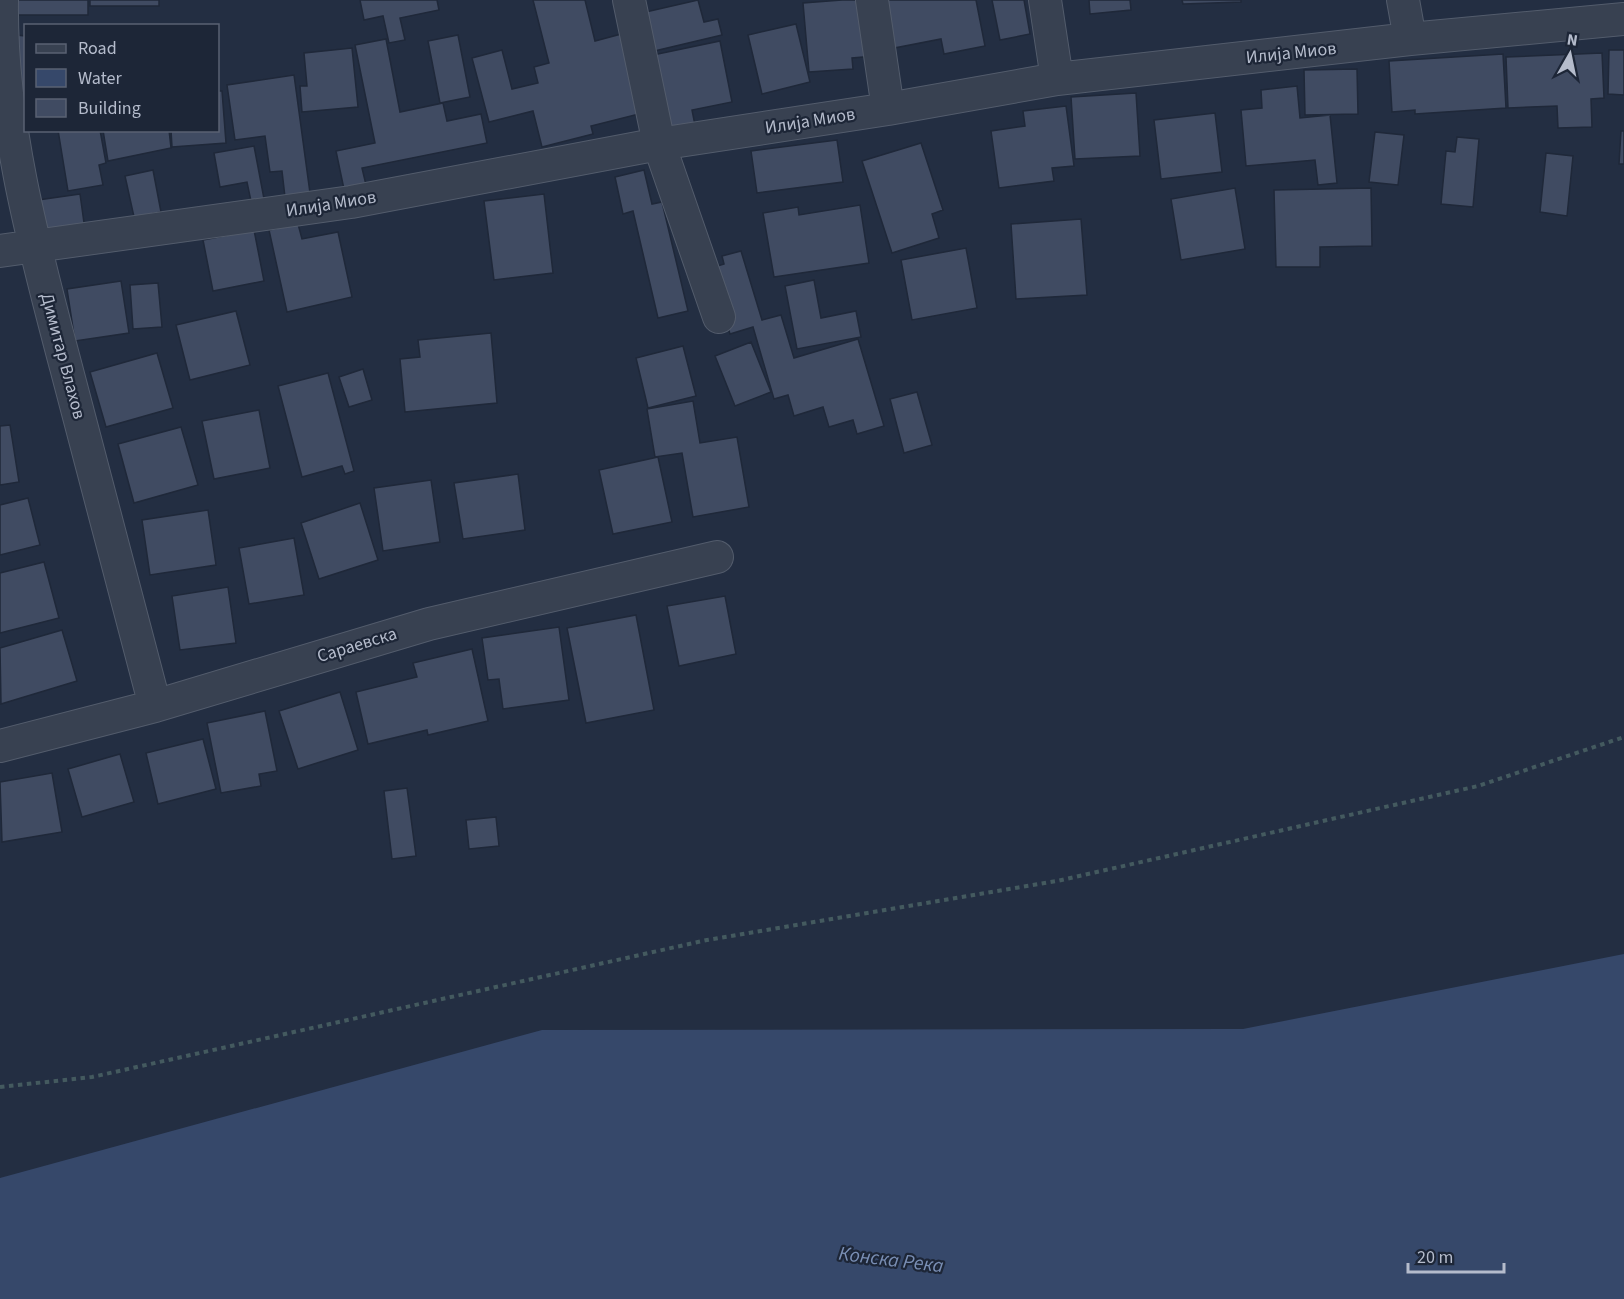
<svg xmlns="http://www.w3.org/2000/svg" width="1624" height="1299" font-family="'Source Sans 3',sans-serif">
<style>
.water{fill:#36486a}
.building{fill:#404b62;stroke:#1f2839;stroke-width:1.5}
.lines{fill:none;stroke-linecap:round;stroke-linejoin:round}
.street-casing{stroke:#535c6c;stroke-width:34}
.path{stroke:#445a5f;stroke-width:4;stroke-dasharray:4.5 4.5;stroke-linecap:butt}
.street{stroke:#384151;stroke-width:32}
.labels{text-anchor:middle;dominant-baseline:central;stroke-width:4.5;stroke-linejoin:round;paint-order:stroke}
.street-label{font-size:18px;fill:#b5bccc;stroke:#1d2637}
.water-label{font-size:20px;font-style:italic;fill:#7a8fb5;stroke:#1d2637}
</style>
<rect width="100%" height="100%" fill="#232e42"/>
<path class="water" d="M1624,954v345h-1624v-121l542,-148 701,-1z"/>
<path class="building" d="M11,0h77v15h-77z
M90,0h69v6h-69z
M360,0h77l2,10 -39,8 5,22 -16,3 -6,-27 -19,4z
M533,0h52l10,41 30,-8 14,81 -48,12 2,8 -51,13 -9,-36 -44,11 -17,-64 30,-8 10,39 26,-6 -4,-16 15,-4z
M698,0l6,22 14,-3 4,16 -76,18 -9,-39z
M842,0h28l5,56 -23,2 1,11 -44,3 -6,-69z
M875,0h101l9,46 -41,8 -3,-15 -57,11z
M992,0h32l6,34 -30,6z
M1089,0h41l1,10 -41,4z
M1182,0h59v2l-58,2z
M796,24l14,58 -48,12 -14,-59z
M15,35l11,1v70l-14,-1z
M458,35l12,62 -30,6 -12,-62z
M386,39l14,73 43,-9 4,18 34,-7 6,29 -125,25 5,21 -22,5 -9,-43 39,-8 -20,-98z
M720,41l12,61 -40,8 4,20 -27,6 -16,-81z
M352,48l6,59 -56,5 -2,-26h7l-3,-33z
M1609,50h15v45l-16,-1z
M1602,53l2,45 -13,1 1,28 -34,1 -1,-22 -49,2 -2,-51z
M1503,54l3,54 -91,6v-4l-23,2 -3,-51z
M1357,69l1,45 -53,1 -1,-45z
M294,75l16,118 -25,4 -3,-26 -12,1 -5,-36 -30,4 -8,-55z
M1297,86l3,32 30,-3 7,68 -19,2 -3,-25 -69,6 -5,-56 21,-2 -1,-18z
M218,91h4l4,52 -54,4 -1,-17h47z
M1136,93l4,63 -65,3 -4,-62z
M1066,106l8,60 -22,2 2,13 -55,7 -8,-57 34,-5 -2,-15z
M1215,113l7,59 -61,7 -7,-59z
M58,130h42l6,33 -7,2 4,20 -35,6z
M103,130h66l2,18 -63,13z
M1621,131h3v33h-5z
M1375,132l29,3 -6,50 -29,-3z
M1457,137l22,2 -6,68 -32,-3 5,-53 9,1z
M837,140l6,42 -86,11 -6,-42z
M921,143l22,67 -11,4 7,24 -47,15 -30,-92z
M254,146l11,58 -13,2 -5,-24 -27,5 -6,-34z
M1546,153l27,3 -6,60 -27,-4z
M153,170l8,42 -27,5 -9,-41z
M644,170l8,34 10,-2 26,109 -30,7 -25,-107 -10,3 -8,-37z
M1235,188l10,61 -64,11 -10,-61z
M1371,188l1,58 -52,1v20h-44l-2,-77z
M80,194l5,36 -42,6 -5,-36z
M544,194l9,79 -59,7 -10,-79z
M860,205l9,58 -95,14 -11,-64 35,-6 1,8z
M1081,219l6,76 -71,4 -5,-75z
M298,224l4,15 36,-7 14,65 -65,15 -18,-82z
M254,230l10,51 -51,10 -10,-51z
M966,248l11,60 -65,12 -11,-60z
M741,251l21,69 19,-5 13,43 64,-19 26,87 -27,8 -4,-14 -24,7 -6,-20 -29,9 -6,-21 -14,4 -21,-72 -23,7 -19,-66 13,-4 -2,-8z
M814,280l7,38 35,-7 5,26 -64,12 -12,-63z
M121,281l8,52 -54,8 -8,-52z
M158,283l4,44 -29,2 -3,-44z
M236,311l14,54 -60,15 -14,-55z
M491,333l6,70 -92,9 -5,-53 20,-2 -2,-17z
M751,342l20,50 -36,14 -20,-50z
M683,346l13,50 -48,12 -12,-50z
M157,353l16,55 -67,19 -16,-55z
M363,369l9,31 -23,7 -10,-30z
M328,373l26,98 -9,3 -3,-8 -40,11 -24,-91z
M917,392l15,53 -28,8 -14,-54z
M693,401l7,42 37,-6 12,70 -56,10 -11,-64 -27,4 -8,-48z
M259,410l11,58 -56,11 -12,-58z
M10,425l9,57 -19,3v-59z
M181,427l17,58 -64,18 -16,-59z
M658,457l14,65 -59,12 -14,-64z
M518,474l7,56 -62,9 -9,-56z
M431,480l9,62 -57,9 -9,-63z
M28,498l12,47 -40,10v-50z
M360,503l18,57 -59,19 -18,-56z
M208,510l8,55 -66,10 -8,-55z
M294,538l10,57 -55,9 -10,-56z
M44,562l15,56 -59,15v-60z
M228,587l8,56 -56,7 -8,-54z
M725,596l11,58 -57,12 -12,-60z
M636,615l18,95 -68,13 -19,-95z
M559,627l10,73 -66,9 -4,-30 -11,1 -6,-42z
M62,630l15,51 -76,23 -1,-56z
M472,649l16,72 -60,14 -1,-5 -59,14 -12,-52 61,-15 -4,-14z
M340,692l18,58 -60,19 -19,-58z
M265,711l12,60 -18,3 2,12 -40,7 -14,-70z
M203,739l13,50 -58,15 -12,-51z
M120,754l14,48 -52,15 -14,-48z
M52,773l10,59 -60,10 -2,-60z
M407,788l9,68 -24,3 -8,-68z
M496,817l3,29 -30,3 -3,-29z"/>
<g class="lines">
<defs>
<path id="street" d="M2,0c-2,122 33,250 64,367 30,113 59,226 89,339
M629,0l30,144 60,173
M872,0l16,109
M1045,0l12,79
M1403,0l7,39
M0,251l351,-49 308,-58 229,-35 169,-30 353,-40 214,-20
M0,746l155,-40 274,-82 288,-67"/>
</defs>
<use href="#street" class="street-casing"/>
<path class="path" d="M0,1087l92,-10 615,-137 350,-59 421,-95 146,-49"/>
<use href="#street" class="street"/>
</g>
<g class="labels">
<g class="street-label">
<text transform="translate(1291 53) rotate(-6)">Илија Миов</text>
<text transform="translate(810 121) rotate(-9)">Илија Миов</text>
<text transform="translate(331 204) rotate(-9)">Илија Миов</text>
<text transform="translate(63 356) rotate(75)">Димитар Влахов</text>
<text transform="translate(357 645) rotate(-17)">Сараевска</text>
</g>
<g class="water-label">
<text transform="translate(891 1260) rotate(7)">Конска Река</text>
</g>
</g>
<rect x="24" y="24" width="195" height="108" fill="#1d2637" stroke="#5a6273" stroke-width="1.5"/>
<rect x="36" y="44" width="30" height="9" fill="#384151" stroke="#5a6273" stroke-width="1.5"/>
<text x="78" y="54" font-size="18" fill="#b5bccc">Road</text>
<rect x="36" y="69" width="30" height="18" fill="#36486a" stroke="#5a6273" stroke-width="1.5"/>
<text x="78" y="84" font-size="18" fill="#b5bccc">Water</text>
<rect x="36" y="99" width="30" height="18" fill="#404b62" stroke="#5a6273" stroke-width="1.5"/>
<text x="78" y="114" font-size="18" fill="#b5bccc">Building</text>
<g transform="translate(1570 54) rotate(9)" stroke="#1d2637" stroke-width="4.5" paint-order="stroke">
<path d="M0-4.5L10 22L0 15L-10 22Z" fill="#b5bccc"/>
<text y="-9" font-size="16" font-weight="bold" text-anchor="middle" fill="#b5bccc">N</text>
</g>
<path d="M1408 1263v9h96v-9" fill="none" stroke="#b5bccc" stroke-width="3"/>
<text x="1417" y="1263" font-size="18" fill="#b5bccc" stroke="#1d2637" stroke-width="4.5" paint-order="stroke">20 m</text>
</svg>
